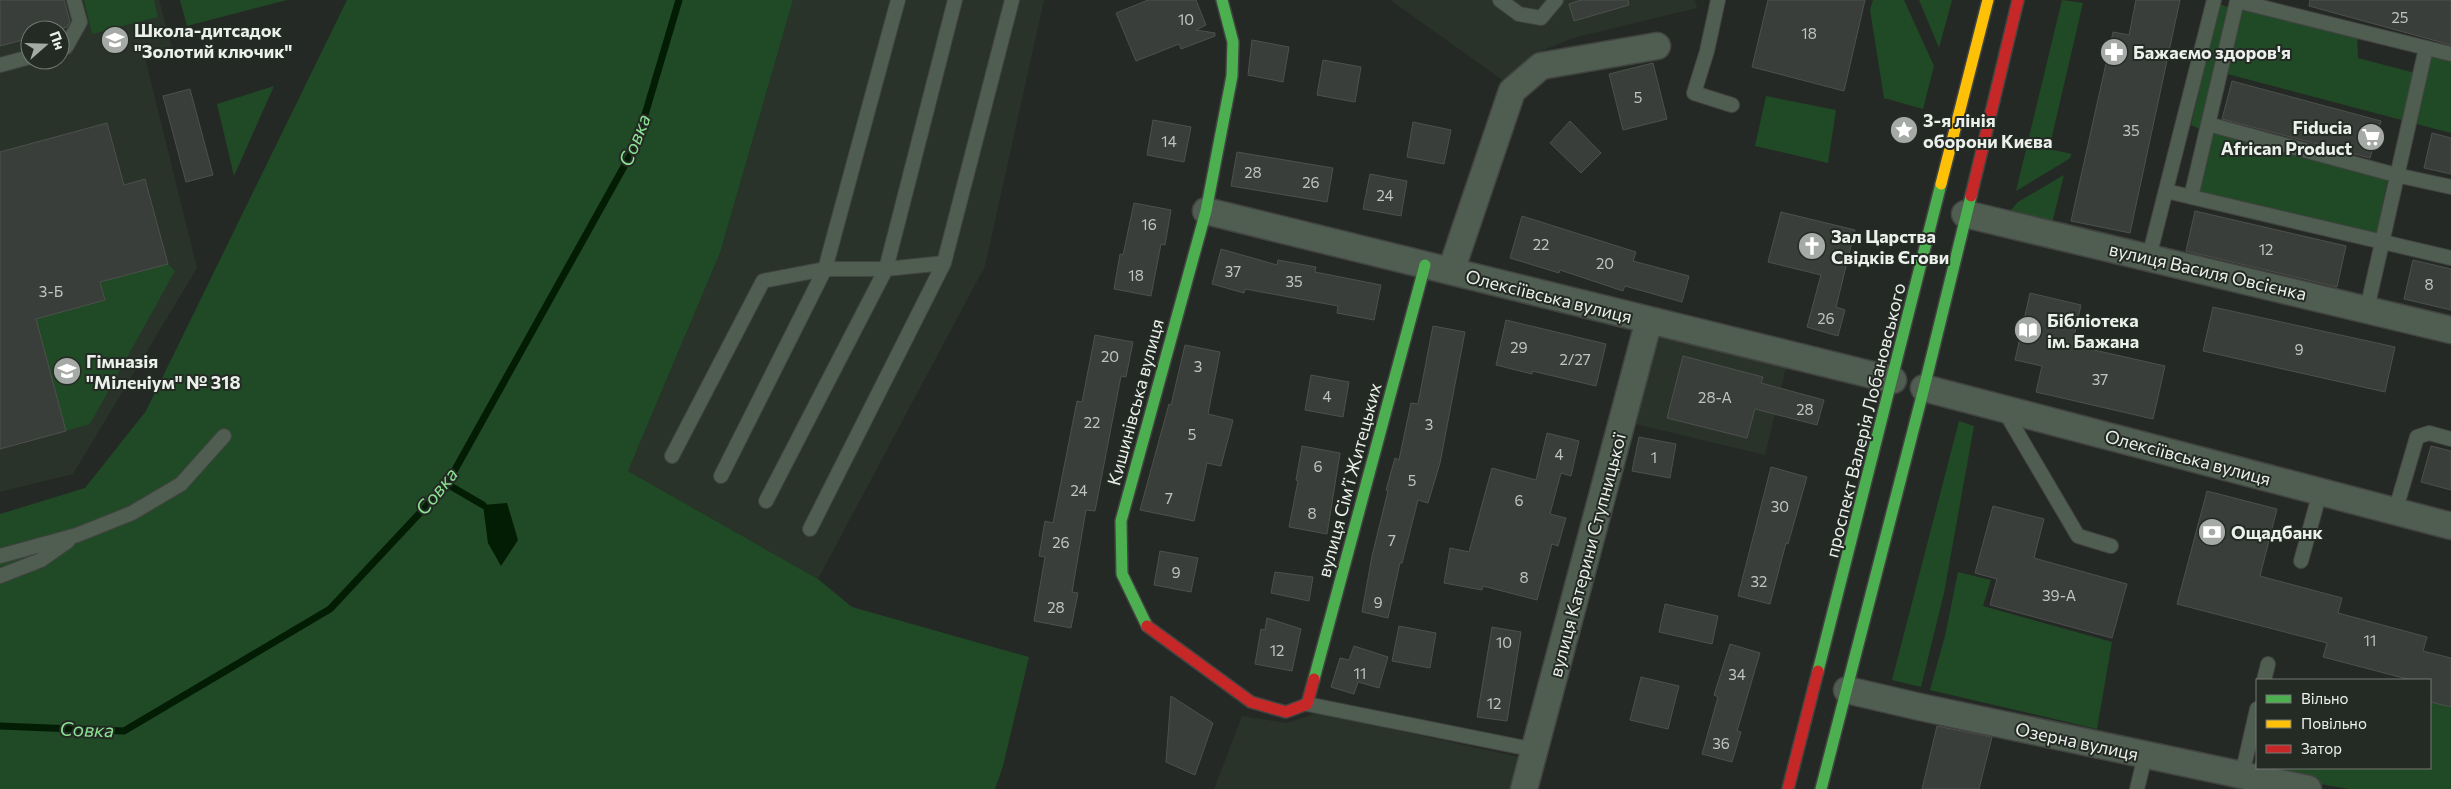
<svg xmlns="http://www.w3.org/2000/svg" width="2451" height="789" font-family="Commissioner,sans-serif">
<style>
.built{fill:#293329;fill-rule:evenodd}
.green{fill:#204925}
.water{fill:#031c04}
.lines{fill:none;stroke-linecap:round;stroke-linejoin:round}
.stream{stroke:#031c04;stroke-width:7}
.building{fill:#3a3e3a;stroke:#4d504d}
.lane-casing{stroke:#424442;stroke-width:16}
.street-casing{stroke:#424442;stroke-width:29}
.fast-casing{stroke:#424442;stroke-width:14}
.slow-casing{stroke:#424442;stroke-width:14}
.jam-casing{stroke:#424442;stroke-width:14}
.lane{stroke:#505d51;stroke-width:14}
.street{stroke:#505d51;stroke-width:26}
.fast{stroke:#4caf50;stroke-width:11}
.slow{stroke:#ffc107;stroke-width:11}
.jam{stroke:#c62828;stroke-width:11}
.labels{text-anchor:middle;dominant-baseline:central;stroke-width:4;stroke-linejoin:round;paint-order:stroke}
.number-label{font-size:15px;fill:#c0c4c0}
.poi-label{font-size:18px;font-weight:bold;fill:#ecf0ec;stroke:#242a24;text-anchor:start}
.street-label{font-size:18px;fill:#ecf0ec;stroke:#242a24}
.water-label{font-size:19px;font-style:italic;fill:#8be292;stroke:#242a24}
</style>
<rect width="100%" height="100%" fill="#252925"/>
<path class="built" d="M0,0h159l14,51 -28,7 52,210 -124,206 -73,18zM30,30h30v30h-30z
M793,0h251l-59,266 -167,313 -190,-108 92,-218z
M1390,0h305l2,8 -124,30 -34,14 -35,29z
M1654,332l134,27 -23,96 -134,-32z
M1317,713l202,44 -9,32h-296l28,-73 45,7z"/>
<path class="green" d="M84,0h70l4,17 -66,17z
M180,0h107l-100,26z
M347,0h446l-73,253 -92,218 190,108 34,28 177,50 -26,109 -8,23h-995v-275l85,-26 61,-77z
M1873,0h31l30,66 -11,43 -39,-11 -14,-88z
M1919,0h33l-13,48z
M2062,0l21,3 -34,146 23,5 -3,5 -53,32z
M2237,1l120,29 1,28 61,16 7,-26 25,6v79l-231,-61z
M2220,4l10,4 -28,122 -11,-5z
M274,86l-40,90 -17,-72z
M1766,96l70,14 -8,53 -73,-17z
M2212,133l176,45 -12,58 -177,-43z
M2064,175l-12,48 -42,-12 8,-9z
M168,264l7,7 -85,153 -24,7 -27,-100 -12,-10 78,-21 -5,-18z
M1959,421l15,5 -30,167 -23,94 -29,-7z
M1958,572l33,8 -8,26 129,36 -15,87 -167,-39 15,-54z
M2430,702l21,5v82h-102l-97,-17 5,-16v12h173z"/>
<path class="water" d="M507,503l11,37 -17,26 -13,-23 -5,-38z"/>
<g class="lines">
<path class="stream" d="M447,484l36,21
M0,726l124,5 206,-122 117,-125 189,-339 43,-145"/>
</g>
<path class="building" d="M0,0h64l6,22 -3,5 -9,3h-28v8l-30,8z
M1148,0h48l10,25 -10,5 19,3v3l-34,13 -2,-5 -43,17 -20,-48z
M1581,0h47l1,5 -55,16 -5,-17z
M1768,0h97l-21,91 -92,-24z
M2136,0h44l-50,233 -59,-12 42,-189 16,3z
M2310,0h141v45l-142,-39z
M1252,40l37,7 -6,35 -35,-7z
M1323,60l38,7 -6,35 -38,-7z
M1653,63l14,56 -44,11 -14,-56z
M2232,81l149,40 -11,37 -148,-39z
M190,89l23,86 -27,7 -23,-86z
M1153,120l38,7 -7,35 -37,-7z
M1570,121l31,32 -20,20 -31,-30z
M1413,122l38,8 -7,34 -37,-7z
M107,123l17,62 21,-6 23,85 -68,18 5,18 -69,19 30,112 -66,18v-297z
M2432,133l19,5v36l-27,-6z
M1237,152l96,16 -6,34 -96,-16z
M1370,174l37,7 -6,35 -38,-7z
M1134,203l37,7 -6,35 -4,-1 -10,52 -37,-7 6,-35 3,1z
M2195,211l151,35 -9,41 -151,-36z
M1781,212l74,18 -19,77 9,3 -7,26 -31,-9 14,-52 -53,-13z
M1522,216l114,36 -3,9 56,15 -7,26 -57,-16 -2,5 -63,-21 -1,3 -49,-15z
M1221,249l56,16 1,-5 38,7 -1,5 66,13 -7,35 -37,-7 1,-7 -93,-17 -1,4 -32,-9z
M2413,260l38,9v41l-47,-11z
M2030,293l51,12 -9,40 93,21 -12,53 -117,-27 6,-26 -27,-6z
M2213,307l182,40 -10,45 -182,-41z
M1506,320l100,24 -10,42 -64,-15v3l-36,-9z
M1433,326l32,6 -25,131 -12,40 -10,-3 -16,63h-2l-12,55 -26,-6 10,-56 16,-65 -2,-1 9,-32 4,2 12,-57 7,1z
M1095,335l38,7 -7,35 -5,-1 -26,135 -9,-1 -14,82 6,1 -7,35 -37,-7 11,-64 -6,-1 6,-35 8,2 24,-122 5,1z
M1185,345l35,7 -12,62 25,6 -12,46 -14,-3 -13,58 -54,-11 29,-106 2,1z
M1683,356l80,21 -2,6 63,17 -7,25 -62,-16 -8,29 -80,-20z
M1311,375l38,7 -6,35 -38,-7z
M1547,433l32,8 -8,35 -10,-3 -11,41 16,4 -8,28 -6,-2 -15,56 -54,-14 -1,4 -38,-7 6,-35 19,4 23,-84 44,12z
M1639,437l37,7 -6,34 -38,-7z
M1302,446l38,7 -13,81 -38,-7 9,-46 -2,-1z
M2431,446l20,5v39l-30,-8z
M1771,467l36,10 -19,67 -2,-1 -16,61 -32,-8z
M2207,491l70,18 -17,67 82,22 -4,15 89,24 -4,14 28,7v49l-21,-5v-22h-19l-88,-23 4,-14 -150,-39z
M1993,506l51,13 -10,39 93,26 -15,54 -122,-33 7,-26 -22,-6z
M1160,551l38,7 -7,34 -37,-7z
M1275,572l38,5 -4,24 -38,-8z
M1665,604l53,12 -6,28 -53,-12z
M1267,618l34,11 -9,42 -37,-7 6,-35 4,1z
M1399,626l37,7 -6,35 -38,-7z
M1492,627l29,5 -14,89 -30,-4z
M1730,644l30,9 -23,78 4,1 -9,30 -30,-8 16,-57 -4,-2z
M1354,646l34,11 -9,31 -21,-6 -4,12 -23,-7 9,-29 9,2z
M1641,677l38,9 -11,43 -38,-9z
M1171,696l42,27 -18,52 -29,-13z
M1937,726l55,11 -13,52h-57z"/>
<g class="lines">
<defs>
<path id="lane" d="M1500,0l19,14 22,4 15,-18
M1718,0l-11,51 -13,42 38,12
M60,48l6,-1 14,-25 -6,-22
M0,65l30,-8
M2208,124l188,51 55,12
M2166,191l285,67
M2191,197l46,-196 214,53
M2149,257l65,-257
M2367,309l59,-261
M2004,410l74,126 33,10
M672,456l91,-175 62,-12h61l58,-6
M721,476l104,-207 73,-269
M766,501l120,-232 69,-269
M2395,512l22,-75 12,-4 22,6
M810,529l134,-266 68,-263
M0,556l77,-21 55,-22 49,-29 43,-48
M2301,561l19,-69
M0,576l41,-16 27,-19
M2264,680l4,-16
M1307,704l228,46
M2242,775l15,-66
M2137,789l8,-33"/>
<path id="street" d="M1206,211l687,169
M1965,214l486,116
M1451,271l61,-180 29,-25 116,-20
M1924,388l527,138
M1847,690l73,17 388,82
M1524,789l125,-469"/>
<path id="fast" d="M1147,626l-25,-52 -1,-53 85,-310 26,-135 1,-34 -11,-42
M1818,671l123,-487
M1314,679l111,-414
M1821,789l103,-401 47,-192"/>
<path id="slow" d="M1941,184l47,-184"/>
<path id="jam" d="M1971,196l47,-196
M1147,626l104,76 35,10 21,-8 7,-25
M1788,789l30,-118"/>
</defs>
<use href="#lane" class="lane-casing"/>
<use href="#street" class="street-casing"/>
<use href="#fast" class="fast-casing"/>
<use href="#slow" class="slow-casing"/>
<use href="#jam" class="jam-casing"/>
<use href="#lane" class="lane"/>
<use href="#street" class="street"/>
<use href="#fast" class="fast"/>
<use href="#slow" class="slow"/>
<use href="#jam" class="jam"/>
</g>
<defs>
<symbol id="school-disc" viewBox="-11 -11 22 22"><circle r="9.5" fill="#a6aaa6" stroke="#242a24"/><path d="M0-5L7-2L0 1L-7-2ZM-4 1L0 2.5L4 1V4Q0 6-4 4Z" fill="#fff"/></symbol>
<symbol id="pharmacy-disc" viewBox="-11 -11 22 22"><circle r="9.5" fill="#a6aaa6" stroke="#242a24"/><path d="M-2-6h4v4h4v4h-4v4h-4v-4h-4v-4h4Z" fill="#fff"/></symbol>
<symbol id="sight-disc" viewBox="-11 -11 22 22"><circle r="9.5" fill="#a6aaa6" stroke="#242a24"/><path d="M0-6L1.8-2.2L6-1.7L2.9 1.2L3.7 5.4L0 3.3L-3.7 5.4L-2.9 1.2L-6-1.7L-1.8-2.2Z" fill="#fff"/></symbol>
<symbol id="supermarket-disc" viewBox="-11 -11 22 22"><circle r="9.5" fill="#a6aaa6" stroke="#242a24"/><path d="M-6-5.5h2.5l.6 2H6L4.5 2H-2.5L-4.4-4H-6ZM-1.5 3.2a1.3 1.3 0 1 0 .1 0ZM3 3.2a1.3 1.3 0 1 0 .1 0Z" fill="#fff"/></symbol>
<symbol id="church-disc" viewBox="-11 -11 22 22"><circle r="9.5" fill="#a6aaa6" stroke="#242a24"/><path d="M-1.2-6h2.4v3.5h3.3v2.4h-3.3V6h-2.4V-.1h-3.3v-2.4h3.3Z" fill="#fff"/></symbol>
<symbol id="library-disc" viewBox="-11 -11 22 22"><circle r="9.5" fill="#a6aaa6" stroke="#242a24"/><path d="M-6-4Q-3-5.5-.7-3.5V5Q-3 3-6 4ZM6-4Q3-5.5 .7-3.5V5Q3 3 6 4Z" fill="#fff"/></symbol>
<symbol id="bank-disc" viewBox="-11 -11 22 22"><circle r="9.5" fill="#a6aaa6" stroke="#242a24"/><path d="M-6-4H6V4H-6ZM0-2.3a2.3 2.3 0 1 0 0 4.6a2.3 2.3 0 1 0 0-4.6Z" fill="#fff"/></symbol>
</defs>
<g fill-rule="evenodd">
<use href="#school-disc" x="99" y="24" width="32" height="32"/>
<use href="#pharmacy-disc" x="2098" y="36" width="32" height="32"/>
<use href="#sight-disc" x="1888" y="114" width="32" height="32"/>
<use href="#supermarket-disc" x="2355" y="121" width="32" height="32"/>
<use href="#church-disc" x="1796" y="230" width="32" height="32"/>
<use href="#library-disc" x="2012" y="314" width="32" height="32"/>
<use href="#school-disc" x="51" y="355" width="32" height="32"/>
<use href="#bank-disc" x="2196" y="516" width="32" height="32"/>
</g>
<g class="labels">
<g class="number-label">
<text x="2400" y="17">25</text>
<text x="1186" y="19">10</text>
<text x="1809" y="33">18</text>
<text x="1638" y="97">5</text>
<text x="2131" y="130">35</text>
<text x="1169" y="141">14</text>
<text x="1253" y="172">28</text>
<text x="1311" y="182">26</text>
<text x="1385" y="195">24</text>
<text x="1149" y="224">16</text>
<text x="1541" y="244">22</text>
<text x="2266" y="249">12</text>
<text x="1605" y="263">20</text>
<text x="1233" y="271">37</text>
<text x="1136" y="275">18</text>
<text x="1294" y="281">35</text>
<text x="2429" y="284">8</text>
<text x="51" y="291">3-Б</text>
<text x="1826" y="318">26</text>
<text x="1519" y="347">29</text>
<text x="2299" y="349">9</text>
<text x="1110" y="356">20</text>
<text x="1575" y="359">2/27</text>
<text x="1198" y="366">3</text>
<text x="2100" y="379">37</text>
<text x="1327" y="396">4</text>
<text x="1715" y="397">28-А</text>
<text x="1805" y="409">28</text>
<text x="1092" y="422">22</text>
<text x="1429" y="424">3</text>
<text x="1192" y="434">5</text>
<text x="1559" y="454">4</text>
<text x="1654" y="457">1</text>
<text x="1318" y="466">6</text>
<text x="1412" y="480">5</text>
<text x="1079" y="490">24</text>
<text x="1169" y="498">7</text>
<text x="1519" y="500">6</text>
<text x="1780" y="506">30</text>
<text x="1312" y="513">8</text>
<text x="1392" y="540">7</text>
<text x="1061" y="542">26</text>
<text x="1176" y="572">9</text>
<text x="1524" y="577">8</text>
<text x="1759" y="581">32</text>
<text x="2059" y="595">39-А</text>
<text x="1378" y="602">9</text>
<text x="1056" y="607">28</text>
<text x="2370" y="640">11</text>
<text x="1504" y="642">10</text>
<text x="1277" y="650">12</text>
<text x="1360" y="673">11</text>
<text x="1737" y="674">34</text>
<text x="1494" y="703">12</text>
<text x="1721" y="743">36</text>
</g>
<g class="poi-label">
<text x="134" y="30">Школа-дитсадок<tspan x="134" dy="21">"Золотий ключик"</tspan></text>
<text x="2133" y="52">Бажаємо здоров'я</text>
<text x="1923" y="120">3-я лінія<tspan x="1923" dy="21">оборони Києва</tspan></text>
<text x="2352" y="127" text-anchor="end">Fiducia<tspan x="2352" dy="21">African Product</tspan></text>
<text x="1831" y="236">Зал Царства<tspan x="1831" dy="21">Свідків Єгови</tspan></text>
<text x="2047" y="320">Бібліотека<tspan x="2047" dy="21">ім. Бажана</tspan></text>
<text x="86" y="361">Гімназія<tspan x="86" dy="21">"Міленіум" № 318</tspan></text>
<text x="2231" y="532">Ощадбанк</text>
</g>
<g class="street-label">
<text transform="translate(2208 271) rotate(13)">вулиця Василя Овсієнка</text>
<text transform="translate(1549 296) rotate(14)">Олексіївська вулиця</text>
<text transform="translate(1135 402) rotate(-75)">Кишинівська вулиця</text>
<text transform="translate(1865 420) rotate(-76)">проспект Валерія Лобановського</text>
<text transform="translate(2188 457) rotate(15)">Олексіївська вулиця</text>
<text transform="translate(1349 480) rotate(-75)">вулиця Сімʼї Житецьких</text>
<text transform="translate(1587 555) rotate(-75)">вулиця Катерини Ступницької</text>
<text transform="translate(2077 741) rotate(12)">Озерна вулиця</text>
</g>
<g class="water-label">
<text transform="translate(634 140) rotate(-68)">Совка</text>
<text transform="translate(436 491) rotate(-51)">Совка</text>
<text transform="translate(87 729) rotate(2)">Совка</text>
</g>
</g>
<rect x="2256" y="679" width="175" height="90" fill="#242a24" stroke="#747974"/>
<rect x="2266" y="695" width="25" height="8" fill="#4caf50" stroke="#747974"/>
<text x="2301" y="704" font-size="15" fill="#ecf0ec">Вільно</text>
<rect x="2266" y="720" width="25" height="8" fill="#ffc107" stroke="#747974"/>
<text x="2301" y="729" font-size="15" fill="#ecf0ec">Повільно</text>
<rect x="2266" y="745" width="25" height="8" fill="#c62828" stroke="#747974"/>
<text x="2301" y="754" font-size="15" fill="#ecf0ec">Затор</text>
<g transform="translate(45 45) rotate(70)"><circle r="24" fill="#242a24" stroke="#747974"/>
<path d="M0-4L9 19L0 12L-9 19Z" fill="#a6aaa6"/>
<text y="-8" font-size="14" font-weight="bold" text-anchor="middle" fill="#ecf0ec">Пн</text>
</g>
</svg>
